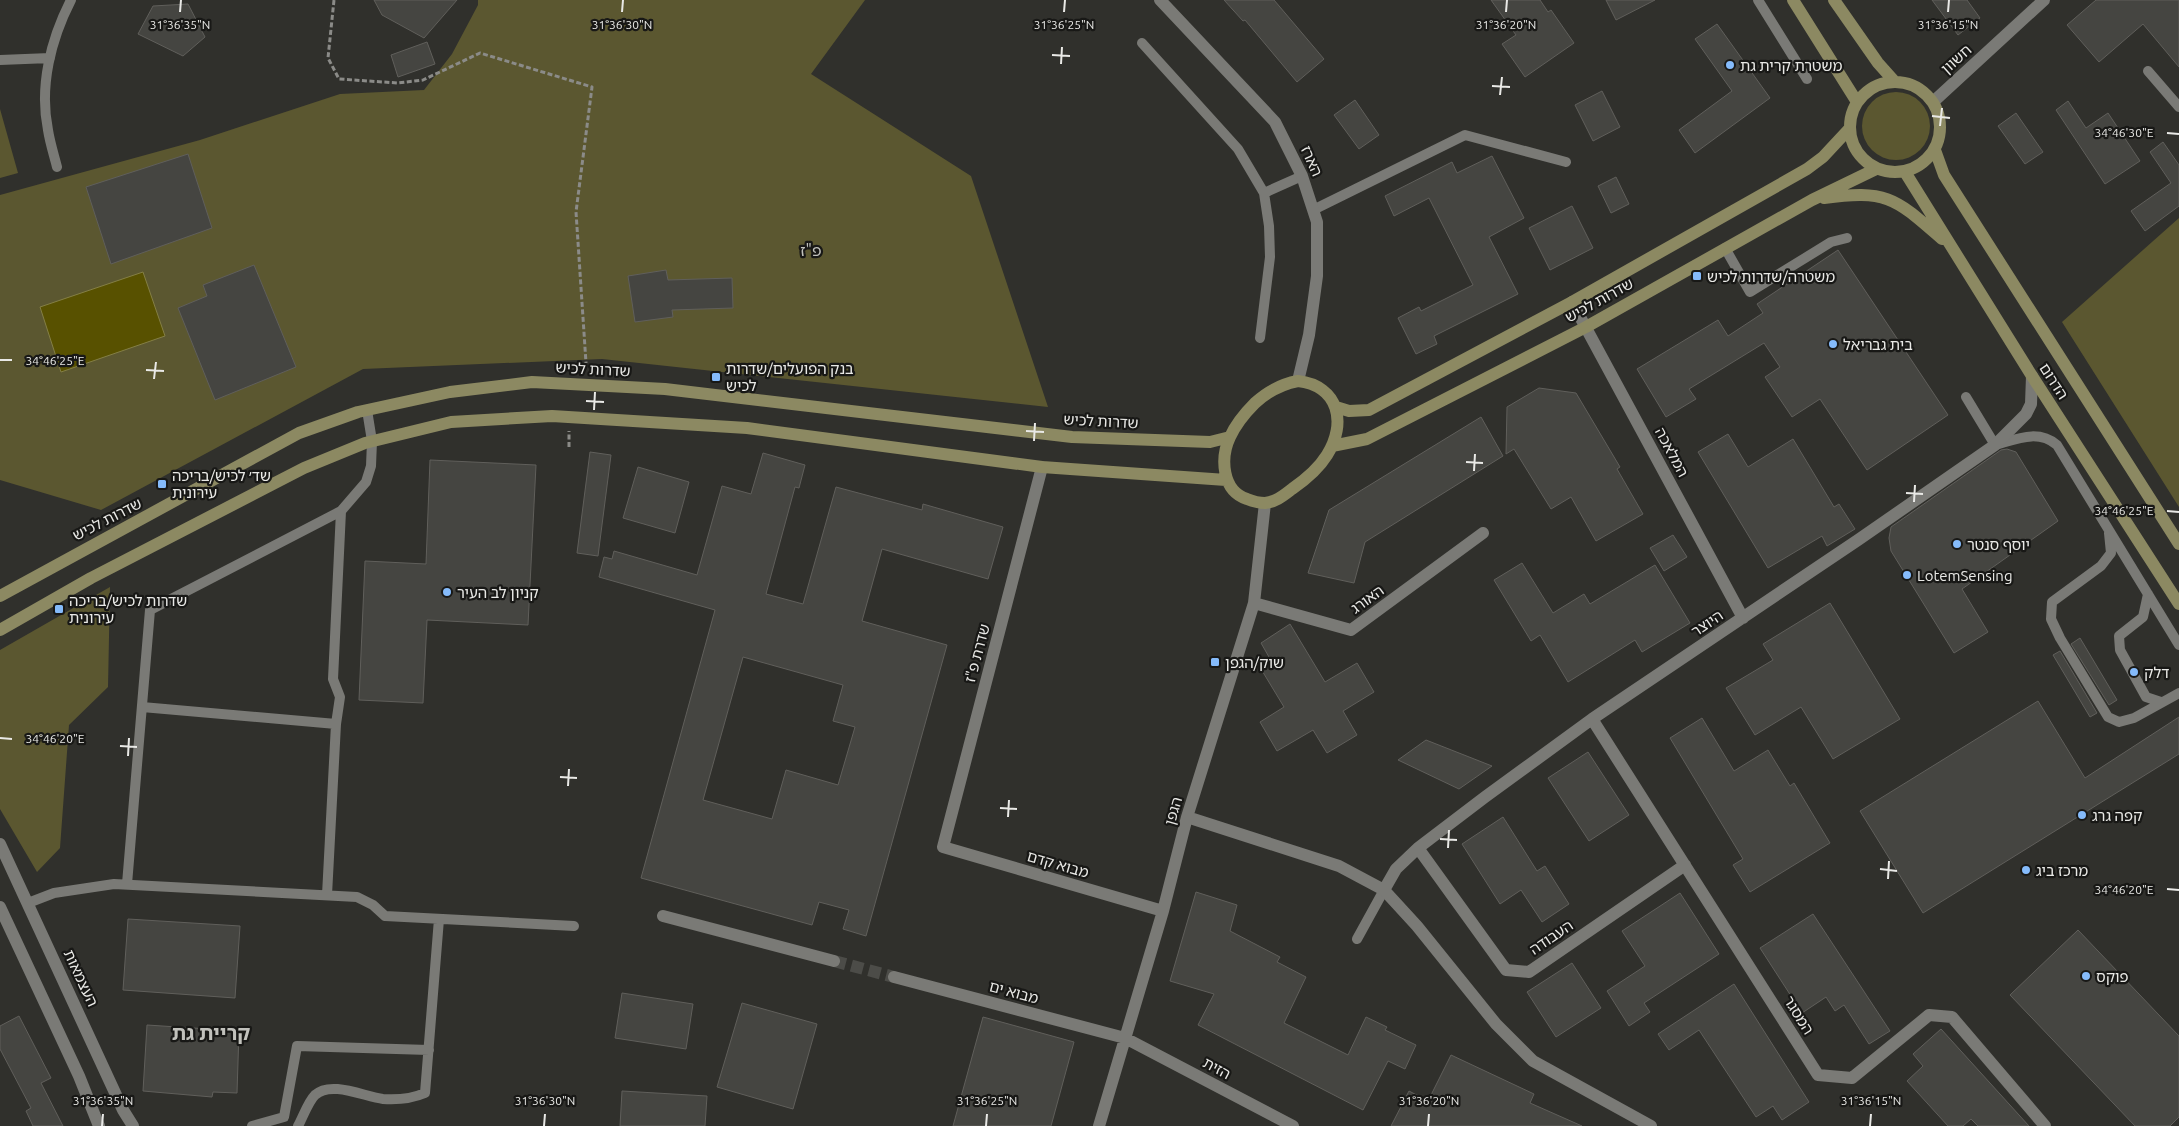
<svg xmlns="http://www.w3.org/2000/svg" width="2179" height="1126" font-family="Ubuntu,'Noto Sans Hebrew',sans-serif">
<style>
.green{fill:#5b5730}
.water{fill:#585100;stroke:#847f45}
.building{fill:#454541;stroke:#605f5b;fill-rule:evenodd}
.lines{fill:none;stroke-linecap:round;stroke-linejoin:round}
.minor-tunnel{stroke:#4c4c48;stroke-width:12;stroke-dasharray:12 6;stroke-linecap:butt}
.path{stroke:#8b8b88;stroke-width:3;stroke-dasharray:5 2.5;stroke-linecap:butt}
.service{stroke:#7a7a76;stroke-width:10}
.minor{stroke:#7a7a76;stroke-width:12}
.tertiary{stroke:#7a7a76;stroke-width:12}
.secondary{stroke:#8c8962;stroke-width:12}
.ticks{fill:none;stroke:#e9e9e6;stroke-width:2}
.poi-dot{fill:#85bbfb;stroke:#181816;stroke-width:2}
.labels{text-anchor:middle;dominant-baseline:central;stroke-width:4.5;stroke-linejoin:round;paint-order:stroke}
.street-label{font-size:15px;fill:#e9e9e6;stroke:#181816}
.poi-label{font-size:15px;fill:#e9e9e6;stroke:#181816;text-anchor:start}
.neighbourhood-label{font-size:16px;fill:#c1c1bc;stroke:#181816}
.district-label{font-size:20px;font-weight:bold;fill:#c1c1bc;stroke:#181816}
.ticks-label{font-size:12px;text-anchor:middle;fill:#e9e9e6;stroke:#181816;stroke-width:4.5;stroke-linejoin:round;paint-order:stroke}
</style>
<rect width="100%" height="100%" fill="#30302c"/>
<path class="green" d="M478,0h387l-54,74 160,102 77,231 -446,-48 -239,10 -262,141 -101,-30v-285l200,-55 140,-46 84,-4 28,-36 26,-49z
M1862 126a34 34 0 1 1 68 0a34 34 0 1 1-68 0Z
M0,109l18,64 -18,5z
M2179,218v289l-117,-185z
M110,587l-2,100 -39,38 -9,123 -23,24 -37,-63v-159z"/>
<path class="water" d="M143,272l22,64 -104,36 -21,-65z"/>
<path class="building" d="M374,0h83l-33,38 -42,-23z
M1224,0h50l50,59 -27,23 -52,-62 -2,1z
M1491,0h49l8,12 3,-2 23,33 -49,34 -23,-33 14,-9z
M1606,0h49l-39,20z
M1932,0h35l13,18 -22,17z
M2096,0h83v67l-36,-43 -44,38 -32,-37z
M188,4l17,33 -22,19 -45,-22 15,-28z
M1717,24l53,74 -75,55 -16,-23 53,-39 -37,-52z
M427,42l8,22 -37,13 -7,-22z
M1602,91l18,36 -27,14 -18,-36z
M1355,100l24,35 -20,14 -25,-34z
M2068,101l18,27 22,-15 32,48 -35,23 -49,-74z
M2016,113l27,39 -18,12 -27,-38z
M2163,142l16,23v41l-34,25 -14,-20 40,-28 -21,-31z
M188,154l24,74 -101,36 -25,-77z
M1492,156l32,62 -35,19 29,57 -84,42 3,8 -21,10 -18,-36 21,-11 2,4 52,-26 -44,-87 -35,18 -9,-20 67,-34 5,11z
M1616,177l13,27 -18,9 -13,-27z
M1572,206l21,42 -43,22 -21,-42z
M1838,250l110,165 -81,55 -47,-71 -28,18 -27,-40 15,-10 -16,-24 -75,46 7,10 -30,18 -29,-48 81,-49 10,16 35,-23 -6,-9z
M254,265l42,102 -81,33 -37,-92 29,-12 -4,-11z
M666,270l2,10 64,-2 1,30 -61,2 1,7 -38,5 -7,-46z
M1539,388l37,5 44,74 -3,2 26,45 -47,27 -25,-44 -20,12 -37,-60 -8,5 1,-47z
M1481,417l22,39 -138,86 -11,41 -46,-10 21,-63z
M1728,434l20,33 45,-28 41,68 5,-3 16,25 -28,17 -5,-10 -54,32 -70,-116z
M2007,449l9,3 42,69 -96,68 26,43 -34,21 -63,-102 -2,-13 2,-11 110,-77z
M590,452l21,3 -13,101 -21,-3z
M763,453l42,12 -6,23 -4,-1 -29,107 37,10 33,-117 86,23 1,-6 80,23 -15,52 -106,-30 -20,72 85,24 -81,291 -23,-7 6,-19 -30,-8 -7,23 -171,-47 74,-268 -116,-33 5,-20 8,2 2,-8 83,24 25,-89 29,8zM743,657l100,28 -10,36 22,6 -17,58 -52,-15 -14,49 -69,-19z
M430,460l106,5 -8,160 -101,-5 -4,83 -64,-3 6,-139 61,3z
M638,467l51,15 -14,51 -52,-15z
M1673,535l14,22 -23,14 -14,-23z
M1522,563l31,50 31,-19 6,10 65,-39 35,58 -48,29 -7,-12 -67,42 -28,-47 -9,6 -37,-61z
M1830,603l70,116 -67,40 -32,-52 -46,28 -29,-47 47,-28 -10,-16z
M1290,624l35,58 32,-19 17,29 -31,19 14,24 -30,18 -14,-23 -36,21 -17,-29 24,-15 -26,-43 11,-7 -8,-14z
M2080,638l37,62 -8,5 -38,-61z
M2060,651l37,62 -7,4 -37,-62z
M2038,701l47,77 94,-61v37l-256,159 -63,-102z
M1702,718l32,53 34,-21 22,36 4,-3 36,60 -80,49 -17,-27 10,-6 -73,-121z
M1426,740l66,26 -33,23 -61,-29z
M1588,752l41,63 -40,26 -41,-63z
M1503,817l34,54 8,-5 24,38 -27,18 -21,-32 -21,14 -38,-60z
M1196,892l41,13 -7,26 50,26 -3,5 29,15 -22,46 64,32 18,-38 21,10 -2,3 31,15 -11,24 -17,-8 -25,49 -165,-85 16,-31 -44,-13z
M1680,893l39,61 -75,49 6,9 -21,14 -22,-35 38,-25 -23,-35z
M1813,914l77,117 -21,13 -25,-39 -9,6 -9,-14 -24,16 -42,-65z
M128,919l112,7 -5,72 -112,-8z
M2078,930l101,106v81l-9,9h-35l-125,-131z
M1572,963l29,45 -45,29 -29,-45z
M1734,984l75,118 -27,18 -9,-14 -17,11 -57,-87 -30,20 -11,-16z
M622,993l71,11 -7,45 -71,-11z
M742,1003l75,21 -24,85 -76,-22z
M19,1016l32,62 -10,5 22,43h-30l-7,-15 5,-3 -31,-59v-23z
M983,1017l91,25 -23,84h-98z
M147,1025l92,6 -2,62 -24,-1 -1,5 -69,-6z
M1941,1029l88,97h-51l-7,-7 -8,7h-15l-41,-45 16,-15 -10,-12z
M1451,1055l83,39 -4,9 52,23h-191l18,-35 19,10z
M622,1091l85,5 -2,30h-85z"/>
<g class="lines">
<path class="minor-tunnel" d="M834,961l60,16"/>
<path class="path" d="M334,0l-6,58 11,21 59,4 25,-3 57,-27 112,34 -16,125 10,151
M569,447v-16"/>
<path class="service" d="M1758,0l49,79
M1142,43l96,106 26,44 5,33 1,31 -10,81
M0,60l50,-2
M2148,71l31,36
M57,167c-3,-12 -7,-24 -9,-37 -9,-44 3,-91 23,-130
M1264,193l38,-17
M1313,210l152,-75 101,27
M1725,248l25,44 81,-50 16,-4
M1966,397l29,48c22,-6 43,-16 62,0l122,200
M2109,533l2,20 -10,13 -49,36 -1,17 9,19 48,79 11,5 15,-4 45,-25
M2148,594l-5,23 -24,19 1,14 26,47 15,5
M142,707l194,17
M127,884l23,-274 191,-99 25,-29 5,-16 1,-25 -5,-31
M327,895l9,-171 4,-27 -7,-18 8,-168
M28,903l26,-10 60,-9 243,13 16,8 12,11 189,10
M1357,939l27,-49
M252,1126l32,-9 13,-71 132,4
M298,1126c5,-9 10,-24 17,-31 16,-15 50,2 68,4 15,1 28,0 42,-6l14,-174"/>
<path class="minor" d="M1160,0l115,122 27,54 15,46v54l-8,59 -11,46
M1933,102l111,-102
M1572,302l171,316
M1042,467l-99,380 220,64
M1254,603l97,27 132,-97
M1592,719l226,356 34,3 77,-63 23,2 93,109
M1187,817l152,49 45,24 33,36 79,98 37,37 118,65
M1418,848l88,122 23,2 156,-107
M1384,890l12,-21 22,-21 67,-51 107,-78 266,-179 137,-95 31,-31 5,-10 1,-28
M663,916l171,45
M894,977l231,61 168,88
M1099,1126l64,-215 24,-94 67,-214 11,-100"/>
<path class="tertiary" d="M0,844l123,266 10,16
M0,907l79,169 20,50"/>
<path class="secondary" d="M1793,0l64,102
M1834,0l44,63 17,19
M1850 127a45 45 0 1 1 90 0a45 45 0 1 1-90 0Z
M1935,150l9,25 235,369
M1905,172l127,204 147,228
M1824,198c64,-9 72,1 118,41
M1298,381c41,5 49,42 29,74 -8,13 -22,25 -35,34 -8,6 -16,13 -27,14 -6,0 -13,-2 -18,-4 -25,-8 -27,-41 -17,-62 5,-11 16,-25 25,-34 12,-11 27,-19 43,-22z
M1336,407l13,4 20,-1 203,-108 235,-133 16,-12 27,-29
M1332,446l35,-7 219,-112 226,-127 64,-31
M0,596l299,-163 59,-21 92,-20 82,-10 133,7 407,48 138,5 20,-5
M0,630l91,-52 213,-110 61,-25 86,-21 101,-6 195,12 295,39 184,13"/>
</g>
<path class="ticks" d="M180,12l1,-12M622,12l1,-12M1064,12l1,-12M1506,12l1,-12M1948,12l1,-12M1052,55l18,1M1061,64l1,-17M1492,86l18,1M1500,95l2,-18M1932,116l18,2M1940,126l2,-18M2167,133l12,1M0,360h12M146,370l18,1M154,379l2,-17M586,401l18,1M594,410l1,-18M1026,431l18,1M1034,441l1,-18M1466,462l17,1M1474,471l1,-17M1906,493l17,1M1914,502l1,-17M2167,511l12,1M0,738l12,1M120,746l17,1M128,756l1,-18M560,777l17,1M568,786l1,-17M1000,808l17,1M1008,817l1,-17M1440,839l17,1M1448,848l1,-18M1880,869l17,2M1888,879l1,-18M2167,889l12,1M102,1126l1,-12M544,1126l1,-12M986,1126l1,-12M1428,1126l1,-12M1870,1126l1,-12"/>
<g class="poi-dot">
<circle cx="1730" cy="65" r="5"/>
<rect x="1692" y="271" width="10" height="10" rx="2.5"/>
<circle cx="1833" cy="344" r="5"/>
<rect x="711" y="372" width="10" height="10" rx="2.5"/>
<rect x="157" y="479" width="10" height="10" rx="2.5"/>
<circle cx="1957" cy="544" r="5"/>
<circle cx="1907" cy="575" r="5"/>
<circle cx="447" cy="592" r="5"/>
<rect x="54" y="604" width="10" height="10" rx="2.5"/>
<rect x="1210" y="657" width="10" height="10" rx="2.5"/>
<circle cx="2134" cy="672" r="5"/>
<circle cx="2082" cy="815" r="5"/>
<circle cx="2026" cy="870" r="5"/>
<circle cx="2086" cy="976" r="5"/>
</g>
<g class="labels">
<g class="street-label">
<text transform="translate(1956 59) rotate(-42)">חשוון</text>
<text transform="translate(1312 161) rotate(66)">הארז</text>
<text transform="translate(1599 300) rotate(-29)">שדרות לכיש</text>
<text transform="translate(593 369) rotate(3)">שדרות לכיש</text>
<text transform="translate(2054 381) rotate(57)">הדרום</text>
<text transform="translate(1101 421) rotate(3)">שדרות לכיש</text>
<text transform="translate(1672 452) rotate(62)">המלאכה</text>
<text transform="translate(107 519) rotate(-27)">שדרות לכיש</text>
<text transform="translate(1367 599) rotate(-36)">האורג</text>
<text transform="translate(1707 623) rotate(-34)">היוצר</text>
<text transform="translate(977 653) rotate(-75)">שדרת פ"ז</text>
<text transform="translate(1173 811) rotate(-74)">הגפן</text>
<text transform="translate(1058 864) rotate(16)">מבוא קדם</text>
<text transform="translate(1551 937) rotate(-34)">העבודה</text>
<text transform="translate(81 978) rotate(65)">העצמאות</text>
<text transform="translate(1014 992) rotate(15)">מבוא ים</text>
<text transform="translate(1799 1015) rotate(58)">המסגר</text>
<text transform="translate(1217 1068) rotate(28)">הזית</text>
</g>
<g class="poi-label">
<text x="1740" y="65">משטרת קרית גת</text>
<text x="1707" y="276">משטרה/שדרות לכיש</text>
<text x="1843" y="344">בית גבריאל</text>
<text x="726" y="368">בנק הפועלים/שדרות<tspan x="726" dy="17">לכיש</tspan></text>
<text x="172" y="475">שד׳ לכיש/בריכה<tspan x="172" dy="17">עירונית</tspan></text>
<text x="1967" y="544">יוסף סנטר</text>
<text x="1917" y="575">LotemSensing</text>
<text x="457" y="592">קניון לב העיר</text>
<text x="69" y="600">שדרות לכיש/בריכה<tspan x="69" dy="17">עירונית</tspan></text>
<text x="1225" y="662">שוק/הגפן</text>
<text x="2144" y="672">דלק</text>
<text x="2092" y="815">קפה גרג</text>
<text x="2036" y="870">מרכז ביג</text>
<text x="2096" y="976">פוקס</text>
</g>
<g class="neighbourhood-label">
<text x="811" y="250">פ"ז</text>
</g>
<g class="district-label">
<text x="211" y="1032">קריית גת</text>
</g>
</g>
<g class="ticks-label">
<text x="180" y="29">31°36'35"N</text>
<text x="622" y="29">31°36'30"N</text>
<text x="1064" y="29">31°36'25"N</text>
<text x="1506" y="29">31°36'20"N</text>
<text x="1948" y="29">31°36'15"N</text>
<text x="2124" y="137">34°46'30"E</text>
<text x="55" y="365">34°46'25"E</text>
<text x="2124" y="515">34°46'25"E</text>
<text x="55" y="743">34°46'20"E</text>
<text x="2124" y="894">34°46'20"E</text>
<text x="103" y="1105">31°36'35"N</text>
<text x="545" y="1105">31°36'30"N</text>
<text x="987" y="1105">31°36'25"N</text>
<text x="1429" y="1105">31°36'20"N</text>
<text x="1871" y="1105">31°36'15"N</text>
</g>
</svg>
